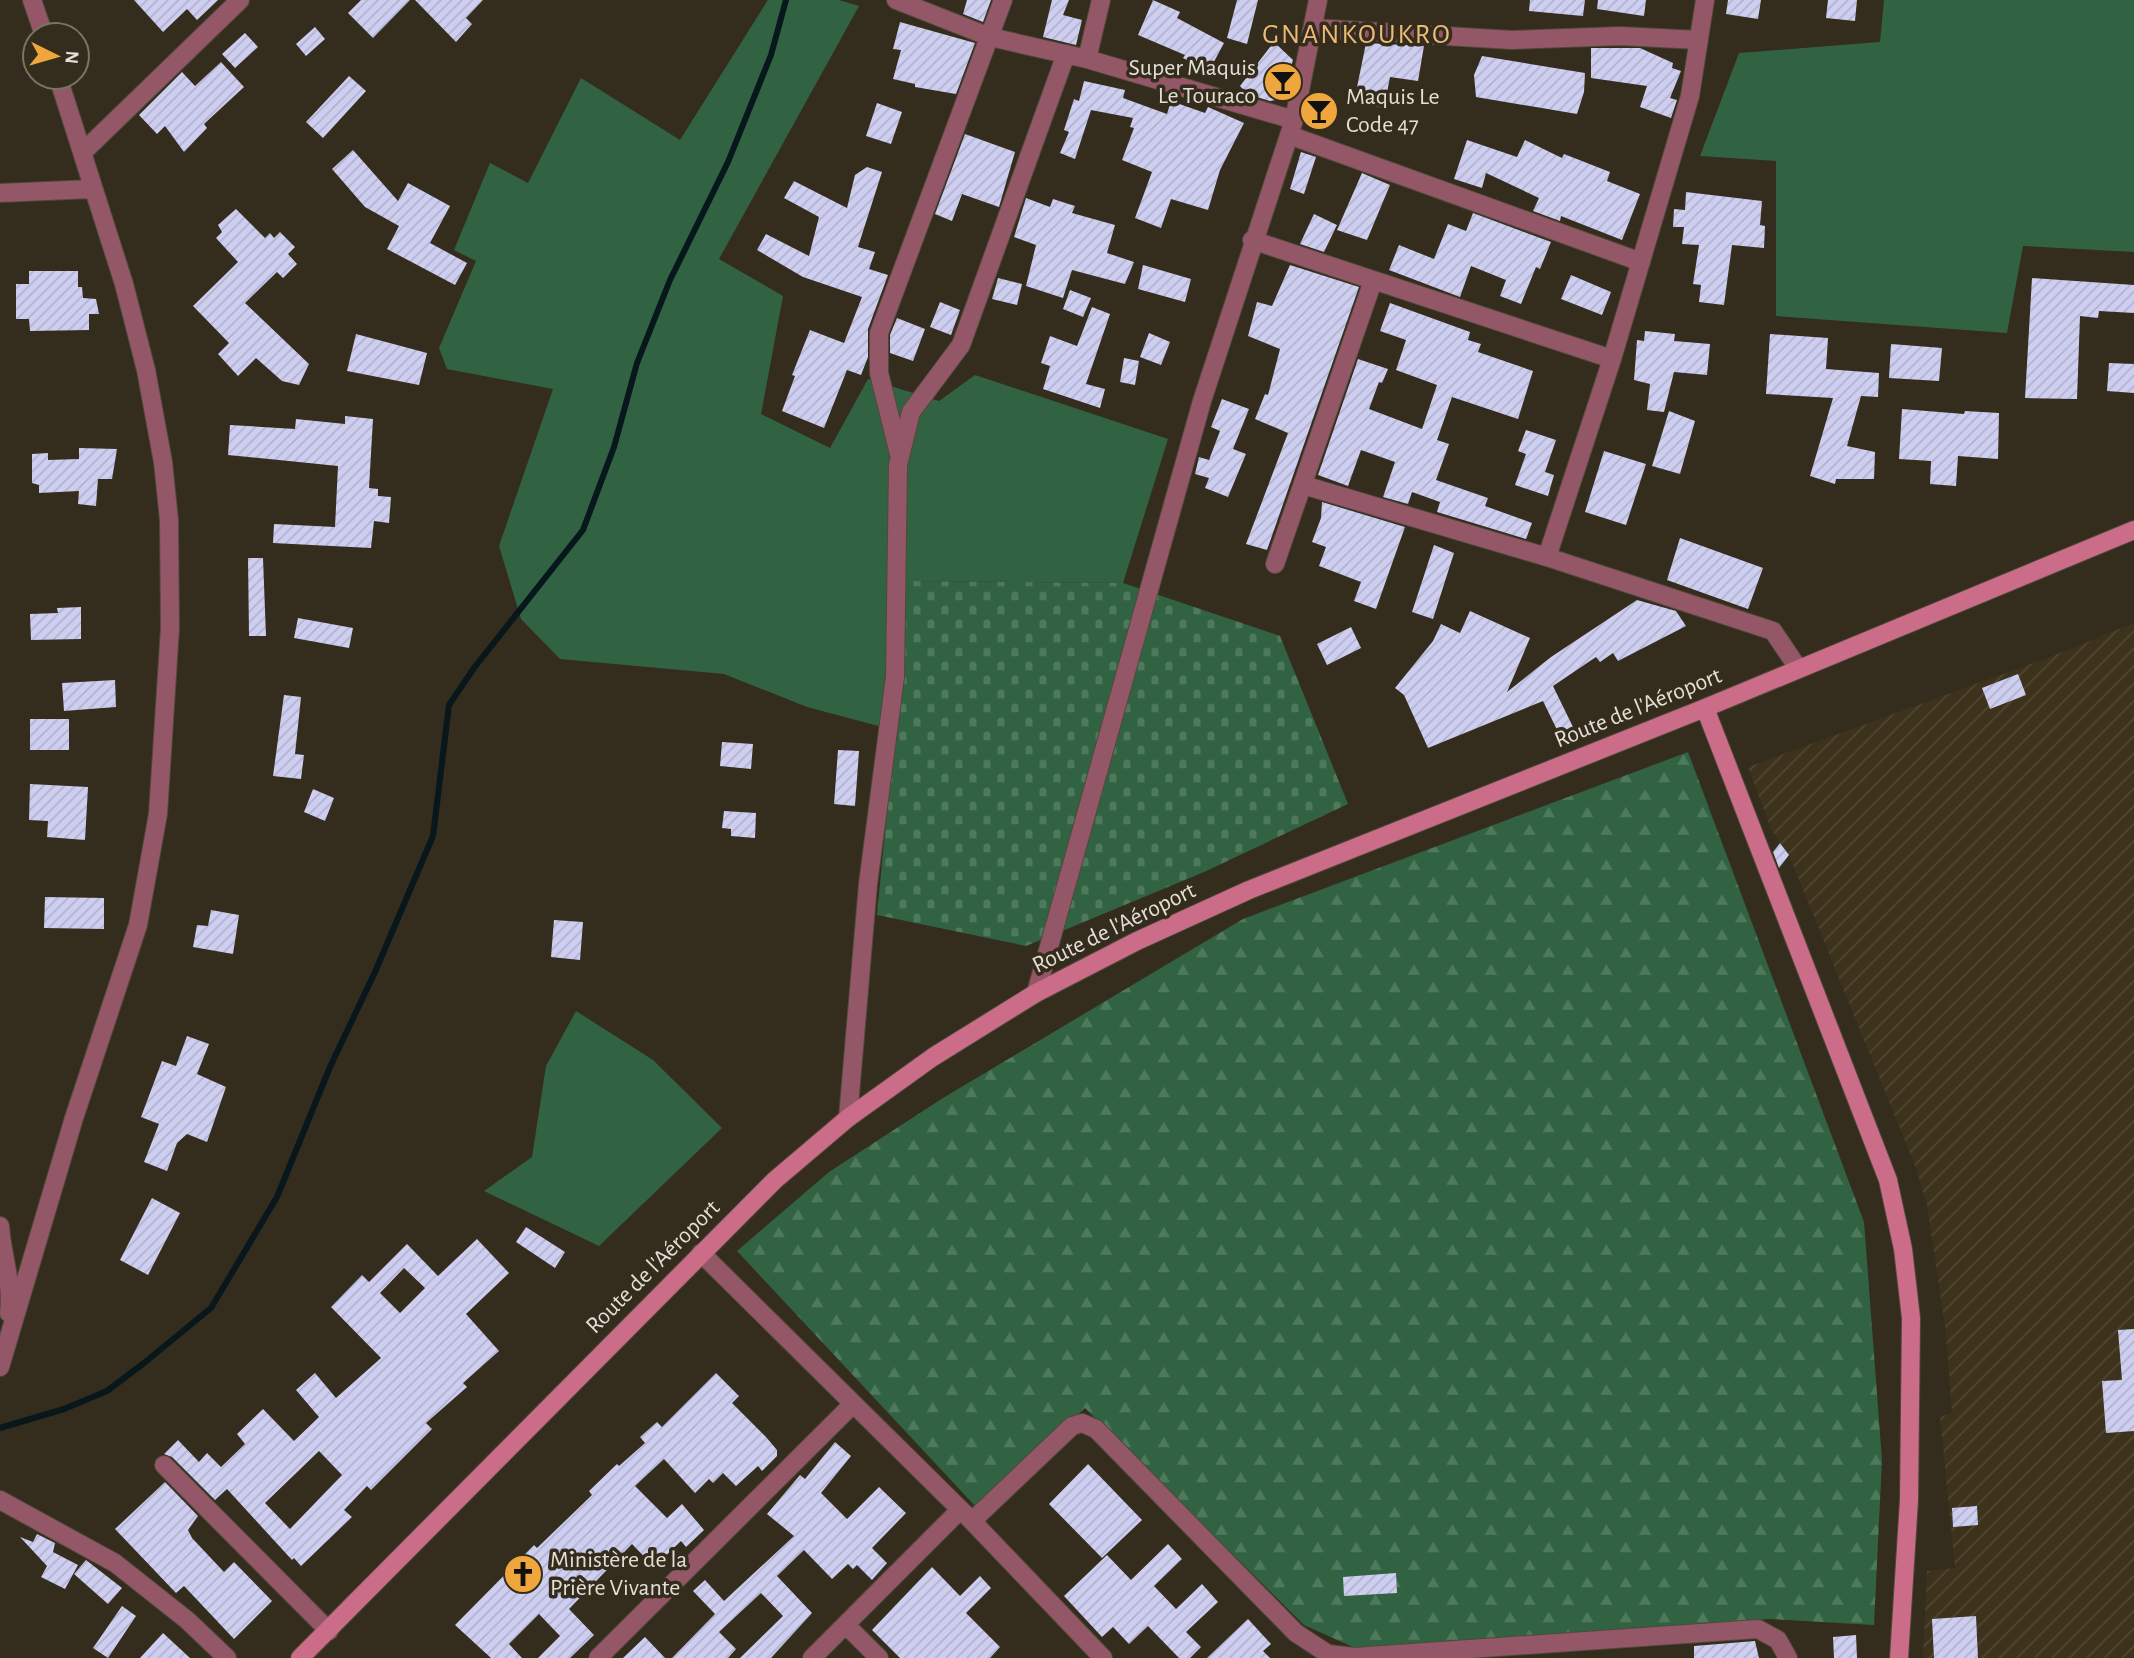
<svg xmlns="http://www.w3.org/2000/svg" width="2134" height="1658" font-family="'Alegreya Sans',sans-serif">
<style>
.industrial{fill:url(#industrial-furrows)}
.grass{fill:#316343}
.forest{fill:url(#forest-firs)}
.cemetery{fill:url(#cemetery-stones)}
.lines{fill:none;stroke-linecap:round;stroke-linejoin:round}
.stream{stroke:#07171c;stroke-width:6}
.building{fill:url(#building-hatch);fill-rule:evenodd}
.street-casing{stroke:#50493a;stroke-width:20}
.secondary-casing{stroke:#50493a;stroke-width:20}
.street{stroke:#935768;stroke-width:18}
.secondary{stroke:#cb6d88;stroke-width:18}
.labels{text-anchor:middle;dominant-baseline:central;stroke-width:7;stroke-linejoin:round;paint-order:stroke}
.poi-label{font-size:24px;fill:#e4dfd5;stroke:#342c1c;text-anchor:start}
.street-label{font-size:24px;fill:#e4dfd5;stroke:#342c1c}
.quarter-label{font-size:28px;letter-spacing:2px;fill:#ebb979;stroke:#342c1c}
</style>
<defs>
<pattern id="industrial-furrows" width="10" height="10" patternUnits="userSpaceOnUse" patternTransform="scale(1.75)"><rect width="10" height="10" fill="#3d321c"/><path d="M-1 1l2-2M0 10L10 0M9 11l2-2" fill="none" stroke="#504631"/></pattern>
<pattern id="forest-firs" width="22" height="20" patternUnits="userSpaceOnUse" patternTransform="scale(1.75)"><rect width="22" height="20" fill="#316343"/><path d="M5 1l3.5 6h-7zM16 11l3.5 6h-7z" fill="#4f795d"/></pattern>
<pattern id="cemetery-stones" width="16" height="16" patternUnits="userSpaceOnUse" patternTransform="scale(1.75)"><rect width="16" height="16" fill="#316343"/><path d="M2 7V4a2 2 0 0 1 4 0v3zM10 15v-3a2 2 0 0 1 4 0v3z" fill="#4f795d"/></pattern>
<pattern id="building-hatch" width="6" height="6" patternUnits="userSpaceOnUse" patternTransform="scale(1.75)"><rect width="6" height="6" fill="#cecef1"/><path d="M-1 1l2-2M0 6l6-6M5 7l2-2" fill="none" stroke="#b2b2ce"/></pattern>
</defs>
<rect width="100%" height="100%" fill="#342c1c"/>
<path class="industrial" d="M2134,623v1035h-211l4,-87 28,-3 -15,-151 12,-4 -6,-80 -19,-128 -11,-37 -127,-313 -18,-26 -23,-62 302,-110z"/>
<path class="grass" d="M768,0h71l20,6 -140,253 64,37 -22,118 69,34 38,-69 71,22 36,-26 193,64 -45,144 -214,-2 -12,150 -90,-24 -83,-33 -164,-15 -39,-40 -22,-73 54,-157 -106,-20 -8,-21 37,-87 -22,-11 36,-87 38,20 53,-105 99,62z
M1884,0h250v252l-111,-6 -16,87 -231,-17v-155l-76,-5 39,-103 141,-11z
M576,1011l77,49 69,68 -123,118 -115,-55 48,-34 14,-91z"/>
<path class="forest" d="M1688,752l176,470 18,238 -8,165 -103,-6 -416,29 -51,-23 -219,-217 -108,100 -240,-257 92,-79 114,-74 300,-179z"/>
<path class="cemetery" d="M909,581l214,2 157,53 68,168 -144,68 -178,74 -149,-31z"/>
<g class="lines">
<path class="stream" d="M0,1428l64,-19 43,-18 37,-28 67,-55 66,-111 53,-130 45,-95 58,-136 16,-131 25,-37 109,-138 31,-83 23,-84 33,-83 58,-118 43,-107 15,-55"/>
</g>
<path class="building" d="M134,0h84l-21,20 -10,-11 -24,23z
M361,0h49l-37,38 -25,-25z
M415,0h68l-17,18 6,6 -16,18z
M967,0h24l-8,22 -20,-8z
M1052,0h17l-6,15 19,5 -6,25 -33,-8z
M1153,0l27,12 -3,6 47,25 -15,28 -26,-13 2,-3 -47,-20z
M1237,0h21l-11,44 -20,-6z
M1530,0h55l-2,16 -54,-5z
M1598,0h48l-2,16 -47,-7z
M1728,0h33l-3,19 -32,-5z
M1828,0h29l-2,21 -29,-3z
M900,22l75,21 -19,51 -41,-7v-3l-22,-5 8,-29 -8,-1z
M315,27l10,12 -19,17 -10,-12z
M245,33l13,14 -23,21 -13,-14z
M1274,42l19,18 -8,29 2,9 -17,3 -23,-7 -7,-8z
M1366,43l58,3 -6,35 -28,-4 -6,31 -30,-6z
M1591,48h49l33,15 -1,5 9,3 -11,27 7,2 -6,18 -31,-11 7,-21 -56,-8z
M1482,56l103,17 -1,19 -7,22 -101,-17 -2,-22z
M221,62l23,25 -40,37 3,4 -23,24 -19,-26 -8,8 -18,-19 43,-43 13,14z
M349,76l17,15 -43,47 -17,-16z
M1084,81l41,9 -2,8 44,16 4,-13 34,12 3,-6 36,16 -24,47 -12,40 -37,-11 -10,29 -26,-10 17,-46 -30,-12 12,-32 -4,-1 3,-9 -42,-8 -16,49 -15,-6 9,-21 -5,-2 10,-31 5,2z
M877,103l25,9 -11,32 -25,-8z
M965,134l50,18 -16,55 -37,-13 -10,27 -17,-7z
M1467,140l50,17 8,-17 37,18 2,-4 46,18 -3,9 33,13 -18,46 -61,-24 -1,5 -27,-10 6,-13 -53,-25 -4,15 -28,-9z
M353,150l45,51 10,-18 42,23 -20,37 37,20 -12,22 -68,-36 12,-23 -34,-19 -33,-38z
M1301,152l15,5 -12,37 -14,-5z
M867,167l15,5 -24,75 17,5 -6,17 19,6 -20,54v28l-7,18 -14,-5 -23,58 -42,-17 13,-35 -3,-1 18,-45 34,13 18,-46 -59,-20 -46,-27 9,-16 43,22 10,-39 -35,-19 10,-17 53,27 8,-33z
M1362,173l28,12 -23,55 -30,-10z
M1686,192l76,9 -2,24 5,1 -1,22 -32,-3 -8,60 -25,-3 2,-17 -8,-1 6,-39 -17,-1 2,-17h-11l1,-18 11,1z
M1026,198l24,9 3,-8 22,7 -3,7 43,12 -8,28 27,9 -9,22 -53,-14 -9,28 -37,-12 10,-41 -22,-8z
M236,209l29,29 5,-5 4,5 6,-6 15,15 -7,7 9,10 -14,14 -6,-6 -32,31 64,61 -10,21 -17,-4 -26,-23 -18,18 -20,-22 11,-11 -36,-37 45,-44 -22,-24 6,-6 -4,-7z
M1473,213l78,29 -11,27 -4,-2 -15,37 -21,-8 6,-16 -35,-14 -11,31 -71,-27 10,-25 35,14 14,-35 18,7z
M1314,214l23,11 -13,27 -24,-8z
M1143,265l48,14 -6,23 -47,-13z
M1290,265l69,22 -92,263 -21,-6 42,-111 -33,-14 10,-25 3,1 12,-46 -32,-13 9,-34 15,4z
M29,271h49v16h4l1,11 13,1 3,15h-10v16l-59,1 -1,-12h-13v-35h13z
M1571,275l40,17 -9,23 -41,-16z
M998,278l24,6 -5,21 -25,-6z
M2032,278l102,7v28l-35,-2 -1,7 -18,-2 -3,83 -52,-1z
M1070,290l21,8 -8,19 -20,-8z
M940,302l20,8 -9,25 -21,-8z
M1390,303l80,29 -2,8 13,4 -3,8 55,19 -15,48 -66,-22 -15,43 12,4 -13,36 52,18 -3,8 47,17 -6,16 -89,-27 3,-10 -28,-10 -4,12 -25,-7 12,-35 -34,-12 -13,36 -30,-11 40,-116 30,10 -6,14 -3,-1 -10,27 53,20 15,-44 -41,-15 10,-30 -26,-9z
M1092,307l18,7 -24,70 19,5 -5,19 -57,-19 7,-23 -9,-3 9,-27 27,10z
M897,318l28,11 -12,32 -23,-8v-18z
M1645,331l30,3 -1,7 36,3 -3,31 -33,-3 -10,40 -17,-2 3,-26 -16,-4 3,-40 7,1z
M1149,333l21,9 -9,23 -21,-8z
M356,334l71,19 -8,32 -72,-14z
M1770,334l58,4 -2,31 53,4 -1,24 -17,-1 -14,50 28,6 -1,27h-38l-1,5 -25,-8 23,-78 -67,-4z
M1891,344l51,4 -3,33 -50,-3z
M1124,358l15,3 -4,24 -15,-3z
M2109,363l25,1v29l-27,-2z
M1222,399l27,10 -16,40 13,5 -18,43 -23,-9 4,-10 -14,-4 4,-17 10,3 11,-29 -9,-4z
M1902,409l62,5 1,-3 34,2 -1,46 -40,-3 -2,30 -26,-2 1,-23 -32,-2z
M1669,411l26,10 -15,53 -28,-8z
M345,416l28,3 -4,69 9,1v7l13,1 -2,26 -15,-2 -3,27 -98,-5 1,-19 61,3 3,-61 -110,-11 2,-30 65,4 1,-10 49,5z
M1526,430l30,10 -11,32 9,3 -6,21 -33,-11 11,-31 -8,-3z
M79,448l38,1 -5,30h-14l-2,27 -18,-2 1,-13 -40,2v-8l-7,-2v-29l16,-1v7l31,-1z
M1604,451l42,13 -20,61 -41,-13z
M1322,502l83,25 -29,82 -22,-8 7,-19 -42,-16 7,-19 -14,-5 9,-24z
M1680,538l83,30 -15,41 -81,-29z
M1434,545l20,8 -21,66 -21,-7z
M248,558h15l3,78h-17z
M1637,600l39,11 10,15 -68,35 -5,-8 -13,9 -4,-5 -43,29 20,41 -14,7 -16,-33 -115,47 -24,-53 -9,-7 38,-47 8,-17 19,9 10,-22 60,27 -23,54 44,-35z
M81,607v32l-50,1 -1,-26 28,-1 -1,-5z
M298,618l55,10 -4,20 -55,-10z
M1351,627l10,21 -34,17 -10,-21z
M2018,674l8,21 -36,14 -8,-21z
M115,680l1,27 -52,4 -2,-28z
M284,695l17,2 -6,57 9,1 -3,24 -28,-3z
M30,719h39v31h-39z
M722,742l31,2 -2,25 -31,-3z
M838,750l21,1 -4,55 -21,-2z
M30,784l58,3 -3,53 -38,-3 1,-16 -19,-1z
M313,789l21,9 -9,23 -21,-9z
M724,811l32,2 -1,25 -24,-2v-7l-9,-1z
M1780,843l9,12 -10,13 -6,-16z
M45,897l59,1v31l-60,-1z
M211,910l28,5 -6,39 -40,-7 4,-22 11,1z
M554,920l29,2 -3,38 -29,-3z
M187,1036l22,8 -12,30 29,13 -19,55 -20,-8 -10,9 -10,28 -23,-9 15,-38 -18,-7 21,-56 14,5z
M152,1198l28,15 -32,62 -28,-15z
M526,1227l39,25 -10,16 -39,-26z
M477,1239l32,34 -43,41 33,37 -36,32 4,4 -41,36 6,6 -61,61 -4,-4 -23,24 8,7 -51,49 -7,-8 -2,2 -65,-71 -12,11 -43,-43 -8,-3 14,-14 21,22 8,-9 14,14 24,-23 -8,-10 26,-25 31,32 25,-24 -23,-27 19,-17 21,25 45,-40 -50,-51 31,-32 7,7 38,-38 31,32zM404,1268l21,20 -25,25 -20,-20zM319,1451l23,24 -52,54 -25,-26z
M2134,1329v102l-28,2 -4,-52 20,-1 -4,-50z
M716,1373l23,23 -7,7 34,34 11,13v6l-15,15 -4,-5 -22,20 -13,-13 -10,10 -4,-4 -14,14 -31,-34 -29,27 32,32 15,-14 22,26 -18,17 -5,-6 -27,26 -22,-23 -63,65 25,26 -24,23h-32l22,-22 -21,-22 -30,30 13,14h-31l-36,-33 79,-80 3,3 55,-53 -3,-4 28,-27 2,2 26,-23 -5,-6 17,-15 5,5z
M835,1442l16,14 -30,37 26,26 32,-32 27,26 -34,35 15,15 -15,17 -15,-15 -4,4 -5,-5 -16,15 -28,-29 -27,26 35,37 -41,45h-31l43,-42 -22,-23 -42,39 17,17 -8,9h-56l43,-44 -22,-23 12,-11 19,21 70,-65 -27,-22 33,-39 5,4z
M1088,1464l54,56 -40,38 -53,-54z
M165,1482l33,34 -10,14 4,8 32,34 10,-10 38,39 -38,38 -50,-53 -8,7 -61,-64z
M1977,1506l1,19 -25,2 -1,-19z
M37,1534l18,9 -2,9 25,13 -13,24 -24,-12 6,-11 -27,-29 13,5z
M1168,1544l14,15 -28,27 22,23 26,-25 16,18 -32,30 15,15 -11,11h-11l-31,-32 -19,18 -16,-17 -11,10 -38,-41 43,-41 24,25z
M86,1560l36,28 -14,16 -34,-30z
M932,1567l28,29 20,-20 11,12 -25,25 34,34 -10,11h-90l-28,-28z
M1396,1573l1,20 -53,3 -1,-19z
M122,1606l14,10 -28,42 -15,-10z
M1976,1616l2,42h-44l-2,-39z
M1248,1619l23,25 -8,7 7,7h-63z
M163,1633l27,25h-50z
M1856,1635l1,23h-23l-1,-21z
M645,1637l20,21h-42z
M1755,1641l4,17h-65v-12z"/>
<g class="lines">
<defs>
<path id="street" d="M32,0l12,35
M896,0l94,37 97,22 207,61
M1314,28l198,12 108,-4 79,4
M1087,59l14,-59
M1289,135l352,127
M84,151l156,-151
M0,193l93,-4
M1252,240l360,119
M899,454l-20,-81v-40l124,-333
M1303,485l244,72 226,74 25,37
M1547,557l65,-198 78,-263 15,-96
M1275,564l98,-283
M1036,993l166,-592 92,-281 24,-120
M848,1118l20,-234 27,-207 3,-212 13,-53 50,-67 105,-291
M0,1226c2,30 13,57 9,87
M701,1253l271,268 131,137
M0,1367l74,-249 64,-193 20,-111 12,-186 -1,-108 -6,-58 -17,-92 -22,-86 -66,-207
M164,1465l165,166
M0,1500l115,63 72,57 40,38
M972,1521l100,-95 10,-3 14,6 200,204 32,21 26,3 404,-28 20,11 10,18
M846,1625l33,33
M598,1658l255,-254
M812,1658l148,-148"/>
<path id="secondary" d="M1705,708l183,472 15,69 8,69 -2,182 -10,158
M300,1658l475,-478 73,-62 85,-61 103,-64 101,-52 112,-51 456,-182 429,-178"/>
</defs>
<use href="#street" class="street-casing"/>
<use href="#secondary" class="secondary-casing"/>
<use href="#street" class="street"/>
<use href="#secondary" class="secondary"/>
</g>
<defs>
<symbol id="bar-disc" viewBox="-11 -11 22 22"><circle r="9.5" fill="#efa73d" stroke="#342c1c"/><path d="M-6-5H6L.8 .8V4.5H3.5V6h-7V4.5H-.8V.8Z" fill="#111"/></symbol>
<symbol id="church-disc" viewBox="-11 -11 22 22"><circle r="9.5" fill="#efa73d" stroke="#342c1c"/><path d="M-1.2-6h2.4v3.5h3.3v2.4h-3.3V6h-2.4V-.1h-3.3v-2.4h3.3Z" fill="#111"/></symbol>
</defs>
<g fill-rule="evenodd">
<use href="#bar-disc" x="1261" y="60" width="44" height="44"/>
<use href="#bar-disc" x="1297" y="89" width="44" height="44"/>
<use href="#church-disc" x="501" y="1552" width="44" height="44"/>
</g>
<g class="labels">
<g class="poi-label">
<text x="1256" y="68" text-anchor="end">Super Maquis<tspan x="1256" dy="28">Le Touraco</tspan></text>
<text x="1346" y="97">Maquis Le<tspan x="1346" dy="28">Code 47</tspan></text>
<text x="550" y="1560">Ministère de la<tspan x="550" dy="28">Prière Vivante</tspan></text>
</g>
<g class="street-label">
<text transform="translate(1638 708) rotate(-22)">Route de l'Aéroport</text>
<text transform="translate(1114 928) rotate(-26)">Route de l'Aéroport</text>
<text transform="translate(653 1267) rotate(-45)">Route de l'Aéroport</text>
</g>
<g class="quarter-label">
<text x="1357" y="35">GNANKOUKRO</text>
</g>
</g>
<g transform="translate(56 56) rotate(95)"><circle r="33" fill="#342c1c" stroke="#7a7466" stroke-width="2"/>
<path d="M0-5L12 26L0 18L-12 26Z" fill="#efa73d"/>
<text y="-10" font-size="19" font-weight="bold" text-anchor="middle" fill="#e4dfd5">N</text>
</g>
</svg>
